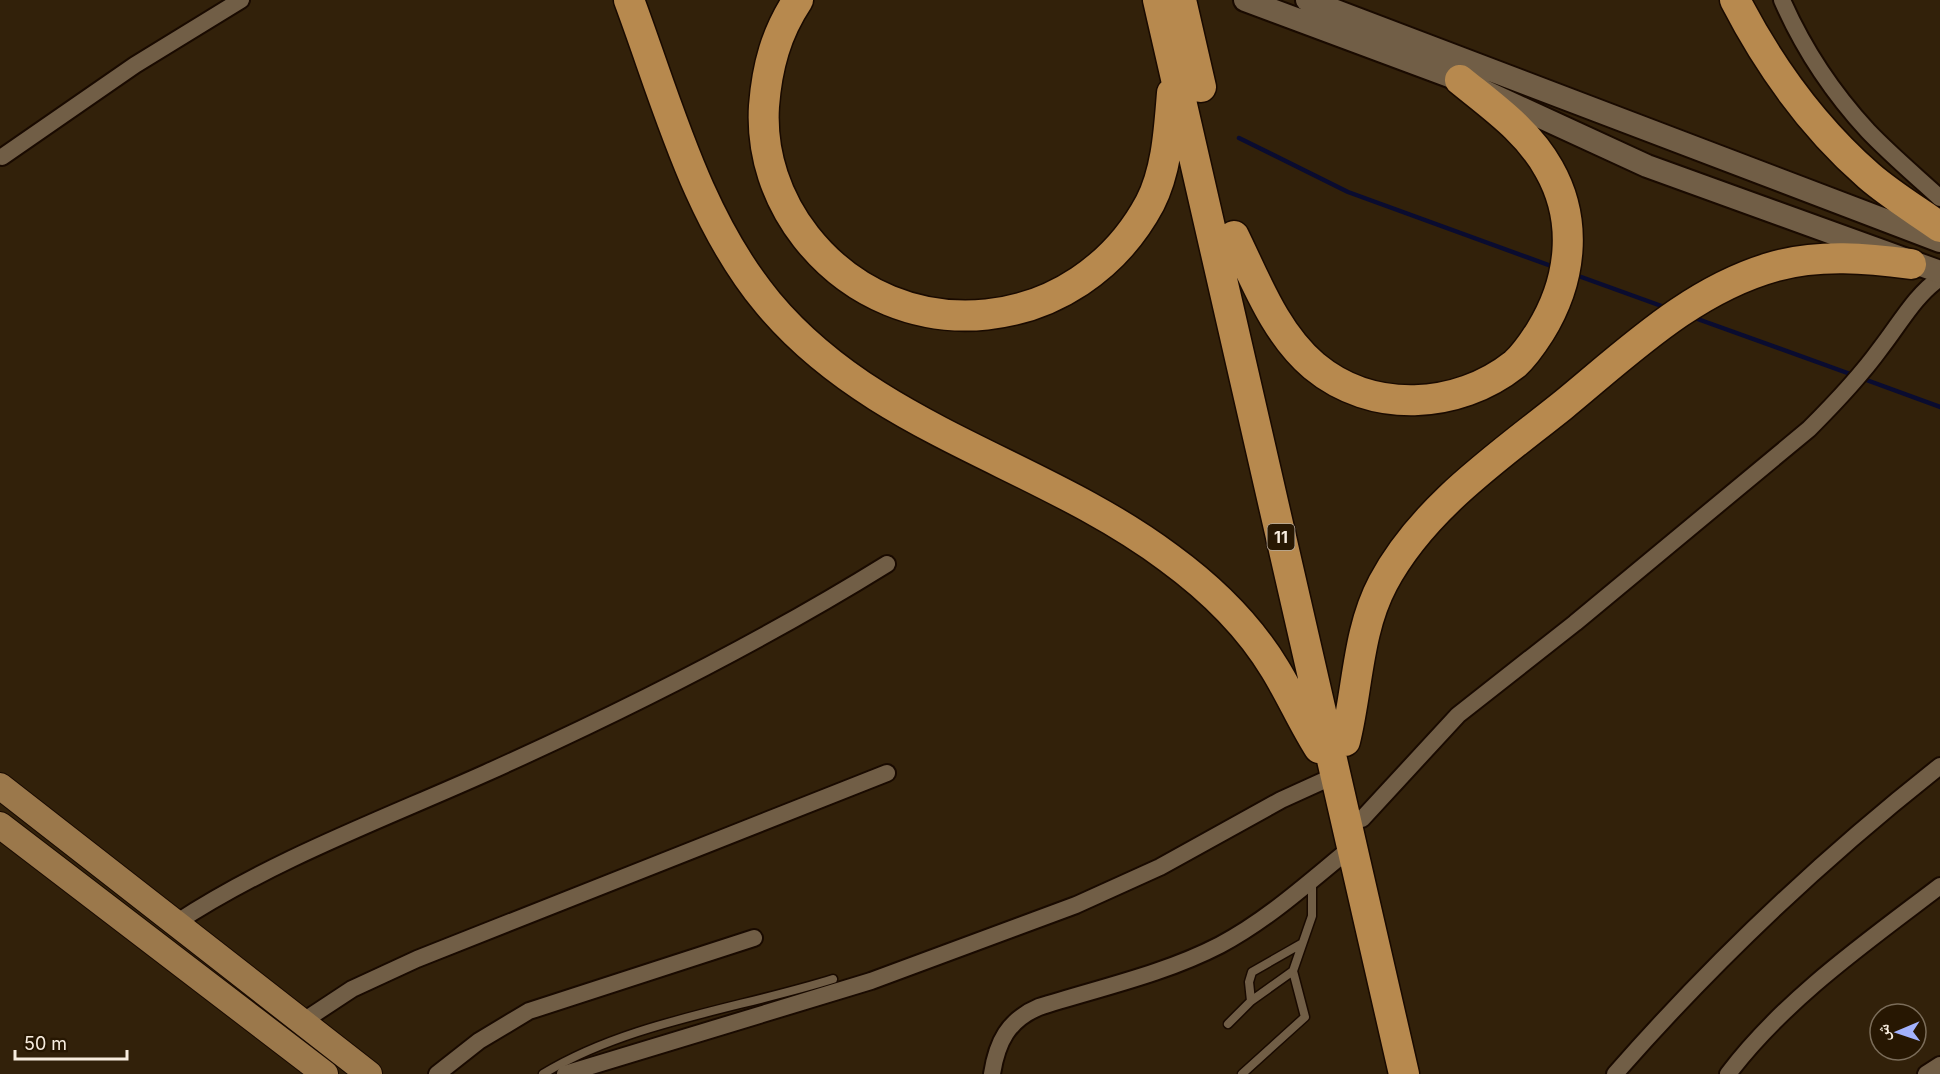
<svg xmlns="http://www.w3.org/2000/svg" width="1940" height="1074" font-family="Inter,'Noto Naskh Arabic',sans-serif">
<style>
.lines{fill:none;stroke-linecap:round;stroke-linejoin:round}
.stream{stroke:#0a0c30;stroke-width:4.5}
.lane-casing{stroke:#190a00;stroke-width:11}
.street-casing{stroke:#190a00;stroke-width:20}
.secondary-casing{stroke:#190a00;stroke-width:26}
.primary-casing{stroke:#190a00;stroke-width:28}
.highway-casing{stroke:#190a00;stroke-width:33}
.lane{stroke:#715e46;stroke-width:8}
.street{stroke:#715e46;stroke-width:16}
.secondary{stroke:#715e46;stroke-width:22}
.primary{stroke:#9b784b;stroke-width:26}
.highway{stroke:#b7894e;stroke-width:30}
.labels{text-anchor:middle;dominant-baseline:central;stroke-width:6;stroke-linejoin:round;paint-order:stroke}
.shield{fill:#271702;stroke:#b9ad9d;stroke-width:1.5}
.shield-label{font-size:16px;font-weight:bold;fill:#f8eddf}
</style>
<rect width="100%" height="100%" fill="#32210a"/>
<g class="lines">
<path class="stream" d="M1239,138l109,54 206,75
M1573,274l94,34
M1692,317l161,58
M1861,378l79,29"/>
<defs>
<path id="lane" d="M1251,1001l-2,-19 3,-10 49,-28
M1228,1024l23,-23 42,-30
M543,1074c85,-52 195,-65 290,-95
M1242,1074l63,-57 -12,-46 19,-55v-36"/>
<path id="street" d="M1782,0c21,48 51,93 86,131 23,24 48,45 72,67
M2,157l133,-92 106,-65
M1362,819l96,-104 117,-92 234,-194c25,-25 50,-51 71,-80 19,-24 35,-54 60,-71
M176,923c96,-63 205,-103 310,-150 138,-62 272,-129 401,-209
M302,1022l50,-33 65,-30 470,-186
M437,1074l42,-33 50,-30 225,-73
M565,1074l306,-93 205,-76 84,-38 121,-67 55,-25
M992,1074c5,-32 16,-54 47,-67 60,-19 125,-33 181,-62 49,-26 90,-64 132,-98
M1615,1074c99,-113 207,-215 325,-308
M1728,1074c57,-75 137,-131 212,-188
M1926,1074l14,-9"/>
<path id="secondary" d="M1245,0l215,80 187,86 293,106
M1307,0l633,241"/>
<path id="primary" d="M0,786l369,288
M0,825l325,249"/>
<path id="highway" d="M629,0c38,102 68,218 139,303 106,127 273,159 401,255 41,30 80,68 106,111 16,26 28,54 44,79
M798,0c-22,33 -31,67 -34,106 -3,48 13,94 42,131 94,119 273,99 344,-34 17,-33 19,-74 22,-110
M1158,0l246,1074
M1181,0l20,87
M1735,0c34,66 78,127 134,176 22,19 47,34 71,51
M1234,236c22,45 41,97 80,130 58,48 143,44 201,-2 10,-9 18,-21 25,-32 31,-50 39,-110 9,-163 -21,-38 -56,-62 -89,-89
M1345,741c13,-52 12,-109 38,-158 40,-75 114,-125 179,-177 66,-54 130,-117 214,-140 44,-12 91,-8 135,-2"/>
</defs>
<use href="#lane" class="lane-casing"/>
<use href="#street" class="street-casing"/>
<use href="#secondary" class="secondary-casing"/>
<use href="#primary" class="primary-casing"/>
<use href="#highway" class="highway-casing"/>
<use href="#lane" class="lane"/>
<use href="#street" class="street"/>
<use href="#secondary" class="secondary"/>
<use href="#primary" class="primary"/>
<use href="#highway" class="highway"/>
</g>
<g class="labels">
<rect class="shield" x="1267.5" y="524" width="27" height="26" rx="4.5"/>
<g class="shield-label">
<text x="1281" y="537">11</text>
</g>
</g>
<g transform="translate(1898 1032) rotate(268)"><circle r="28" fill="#271702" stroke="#7b6d5a" stroke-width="1.5"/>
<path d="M0-4.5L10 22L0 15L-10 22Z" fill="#a3b2fd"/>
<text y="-9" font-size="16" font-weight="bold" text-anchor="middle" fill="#f8eddf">ش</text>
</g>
<path d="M15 1050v9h112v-9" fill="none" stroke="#f8eddf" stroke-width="3"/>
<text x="24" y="1050" font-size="18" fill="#f8eddf" stroke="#271702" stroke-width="4.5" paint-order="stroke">50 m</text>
</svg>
